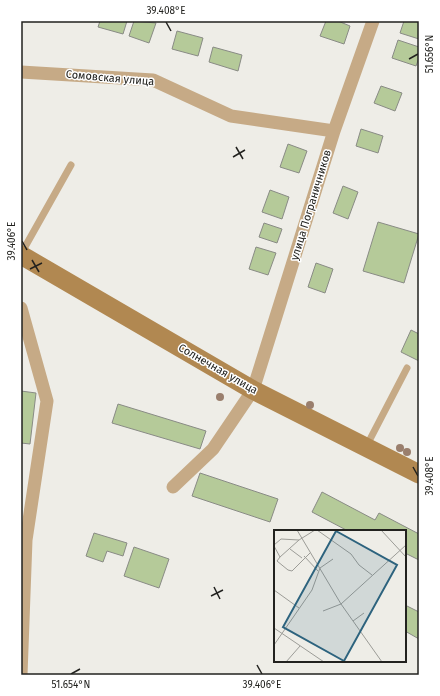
<svg xmlns="http://www.w3.org/2000/svg" width="440" height="696" font-family="'Fira Sans',sans-serif">
<style>
.building{fill:#b5ca99;stroke:#898b85}
.lines{fill:none;stroke-linecap:round;stroke-linejoin:round}
.lane{stroke:#c6aa86;stroke-width:7}
.street{stroke:#c6aa86;stroke-width:13}
.secondary{stroke:#b18851;stroke-width:19}
.tree{fill:#9a7f6d}
.ticks{fill:none;stroke:#22221f;stroke-width:1.5}
.labels{text-anchor:middle;dominant-baseline:central;stroke-width:3;stroke-linejoin:round;paint-order:stroke}
.street-label{font-size:11px;fill:#22221f;stroke:#fff}
.inset-road{fill:none;stroke:#9c9c97;stroke-width:1}
.view{fill:#2d637e;fill-opacity:0.15;stroke:#2d637e;stroke-width:2}
.inset-edge{fill:none;stroke:#22221f;stroke-width:2}
.neatline{fill:none;stroke:#22221f;stroke-width:1.5}
.ticks-label{font-size:10px;text-anchor:middle;fill:#22221f}
</style>
<rect width="100%" height="100%" fill="#eeede7"/>
<path class="building" d="M100,21h27l-4,13 -25,-7z
M134,21l22,2 -7,20 -20,-7z
M326,21h12l12,5 -6,18 -24,-8z
M404,21h15v18l-19,-6z
M177,31l26,7 -5,18 -26,-7z
M398,40l21,7v11l-3,8 -24,-8z
M213,47l29,8 -4,16 -29,-9z
M381,86l21,7 -7,18 -21,-8z
M361,129l22,7 -5,17 -22,-7z
M288,144l19,7 -8,22 -19,-6z
M343,186l15,6 -10,27 -15,-6z
M270,190l19,7 -7,22 -20,-7z
M378,222l41,12 -15,49 -41,-12z
M264,223l18,6 -5,14 -18,-6z
M256,247l20,6 -8,22 -19,-6z
M316,263l17,6 -8,24 -17,-6z
M411,330l8,4v27l-18,-9z
M21,391l15,2 -6,51 -9,-1z
M118,404l88,27 -6,18 -88,-26z
M200,473l78,26 -8,23 -78,-26z
M322,492l53,28 4,-7 40,21v26l-14,-7v-22h-57l-36,-19z
M94,533l33,10 -4,13 -16,-5 -4,11 -17,-6z
M134,547l35,12 -10,29 -35,-12z
M405,605l14,7v27l-14,-8z"/>
<g class="lines">
<path class="lane" d="M21,254l50,-89
M366,447l41,-79"/>
<path class="street" d="M21,72l132,8 78,36 103,15
M21,308l26,93 -21,139 -5,135
M173,487l40,-38 40,-59 81,-259 39,-110"/>
<path class="secondary" d="M21,255l232,135 166,84"/>
</g>
<g class="tree">
<circle cx="220" cy="397" r="4"/>
<circle cx="310" cy="405" r="4"/>
<circle cx="400" cy="448" r="4"/>
<circle cx="407" cy="452" r="4"/>
</g>
<path class="ticks" d="M166,22l5,9M409,59l9,-5M236,147l7,12M233,157l12,-7M22,241l5,9M32,260l7,12M30,269l12,-6M413,467l5,9M214,587l6,12M211,596l12,-6M257,665l5,9M71,674l9,-5"/>
<g class="labels">
<g class="street-label">
<text transform="translate(110 78) rotate(5)">Сомовская улица</text>
<text transform="translate(311 205) rotate(-73)">улица Пограничников</text>
<text transform="translate(218 369) rotate(30)">Солнечная улица</text>
</g>
</g>
<g transform="translate(274 530)">
<rect width="132" height="132" fill="#eeede7"/>
<path class="inset-road" d="M23,0l44,74 41,58M43,0l34,24 8,11 13,10M107,0l25,27M0,15l7,-6 18,1 16,-10M0,16l6,11 -3,4 11,9 4,1 18,-18M16,19l12,9M30,26l14,15M6,27l19,-17M0,60l25,18M49,81l18,-7 65,-59M79,91l11,-8M0,98l50,34M0,115l38,-55 8,-22 13,-9M12,132l14,-16"/>
<path class="view" d="M62,1l61,34 -53,96 -61,-34z"/>
<rect width="132" height="132" class="inset-edge"/>
</g>
<rect width="440" height="696" fill="none" stroke="#ffffff" stroke-width="44"/>
<rect x="22" y="22" width="396" height="652" class="neatline"/>
<g class="ticks-label">
<text x="166" y="14">39.408°E</text>
<text transform="translate(429 54) rotate(-90)" y="4">51.656°N</text>
<text transform="translate(11 241) rotate(-90)" y="4">39.406°E</text>
<text transform="translate(429 476) rotate(-90)" y="4">39.408°E</text>
<text x="71" y="688">51.654°N</text>
<text x="262" y="688">39.406°E</text>
</g>
</svg>
